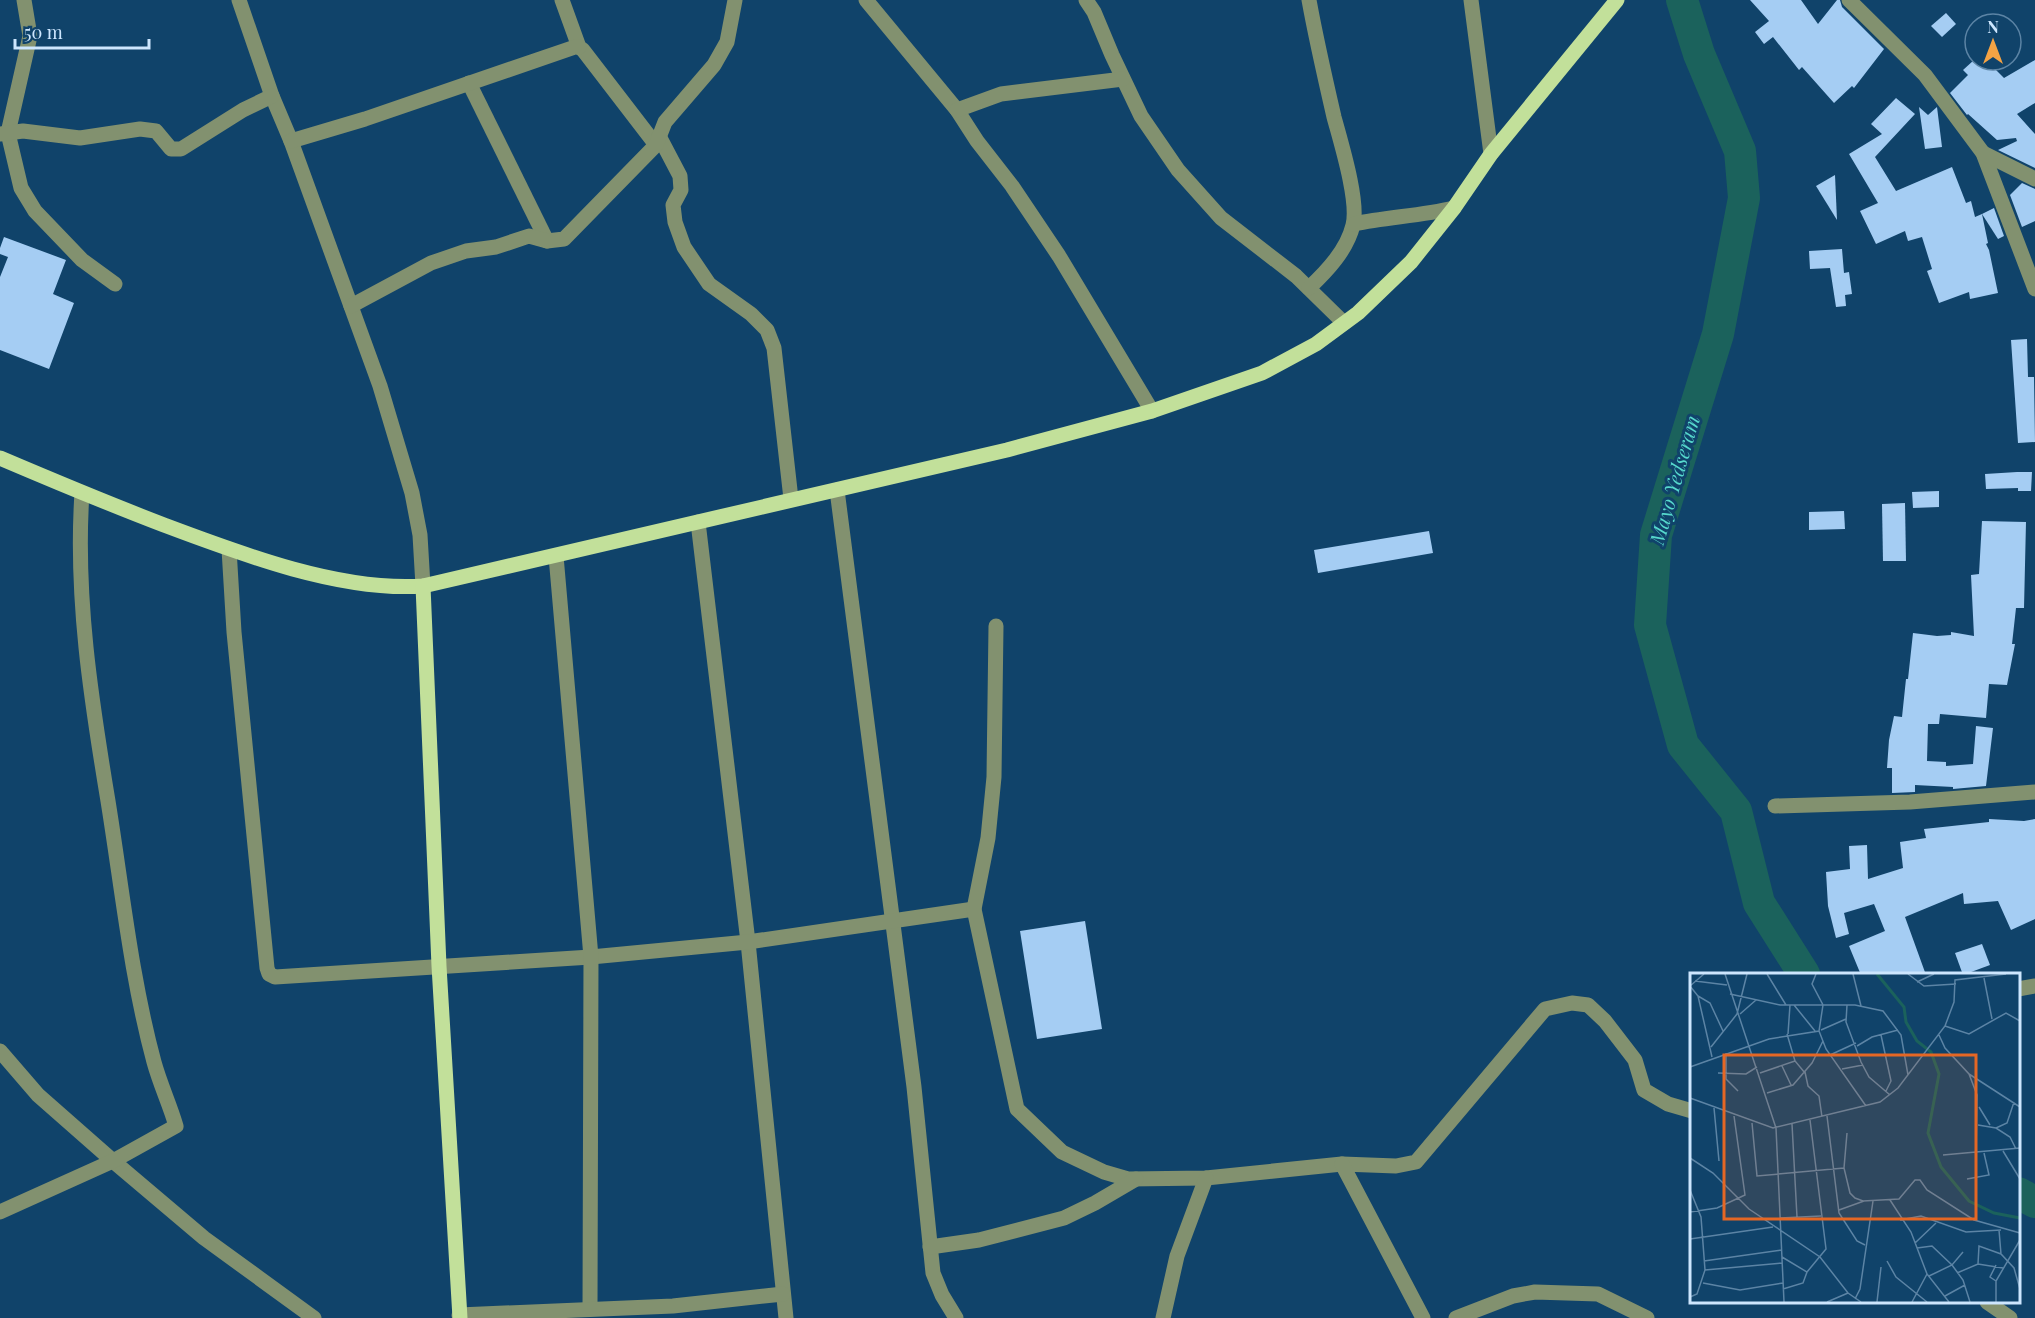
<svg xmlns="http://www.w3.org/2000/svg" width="2035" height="1318" font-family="'Playfair Display',serif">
  <rect width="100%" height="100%" fill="#10436a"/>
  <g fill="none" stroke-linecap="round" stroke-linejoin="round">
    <g stroke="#1b625c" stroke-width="32">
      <polyline points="1682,0 1699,54 1740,151 1744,198 1718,334 1656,535 1650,625 1683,745 1736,811 1759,903 1804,974"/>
      <polyline points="2018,1193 2035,1202"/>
    </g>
  </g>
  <g fill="#a5cdf3">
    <polygon points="1750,0 1801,0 1818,24 1837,0 1840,0 1842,7 1884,49 1854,88 1852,86 1834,103 1802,67 1799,70 1773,37 1764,44 1755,32 1769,21"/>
    <polygon points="1946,13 1956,24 1942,37 1931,26"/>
    <polygon points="1974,60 1986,60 2004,78 2035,60 2035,103 2017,114 2035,134 2035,168 1998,150 2017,141 2016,138 1997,140 1968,114 1967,115 1950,93 1968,75 1963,70"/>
    <polygon points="1896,98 1915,114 1875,157 1896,191 1952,167 1966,203 1971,201 1975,217 1982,214 1988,243 1986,244 1989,250 1998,293 1970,299 1969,292 1939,303 1927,271 1932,269 1922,237 1908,241 1905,231 1876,244 1860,211 1878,203 1849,154 1882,134 1871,124"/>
    <polygon points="1919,107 1928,115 1937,107 1942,147 1925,149"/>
    <polygon points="1835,175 1837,220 1816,186"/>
    <polygon points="2022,183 2035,189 2035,221 2022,227 2010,195"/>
    <polygon points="1994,208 2004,236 1998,239 1982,214"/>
    <polygon points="4,237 66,260 53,294 74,303 49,369 0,350 0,277 8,257 0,254 0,248"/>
    <polygon points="1842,249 1844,273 1849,272 1852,294 1845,295 1846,306 1836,307 1830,268 1810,269 1809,251"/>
    <polygon points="2027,339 2028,377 2034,377 2035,442 2018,443 2011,340"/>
    <polygon points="2017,472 2032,472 2031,491 2018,491 2018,488 1986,489 1985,474"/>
    <polygon points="1939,491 1939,507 1913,508 1912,492"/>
    <polygon points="1905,503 1906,561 1883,561 1882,504"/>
    <polygon points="1844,511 1845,529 1809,530 1809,512"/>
    <polygon points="1982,521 2026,522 2024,608 2016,608 2012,644 2015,644 2007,685 1989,684 1986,718 1940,714 1939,724 1928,724 1927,761 1946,762 1946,766 1973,764 1976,726 1993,728 1986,786 1953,789 1953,787 1915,785 1915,792 1892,793 1892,768 1887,768 1889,740 1894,716 1902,717 1906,679 1908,679 1913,633 1937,636 1951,635 1951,632 1974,636 1971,575 1979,574"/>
    <polygon points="1429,531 1433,553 1318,573 1314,550"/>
    <polygon points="1989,819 2024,821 2035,819 2035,919 2011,930 1998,901 1964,904 1963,893 1905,917 1926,975 1861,975 1849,946 1885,931 1874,904 1844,913 1849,934 1836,938 1828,906 1826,872 1850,869 1849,846 1867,845 1868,879 1903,868 1900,842 1926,838 1924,829 1989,822"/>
    <polygon points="1085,921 1102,1029 1037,1039 1020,931"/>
    <polygon points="1982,944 1990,965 1963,975 1955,953"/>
  </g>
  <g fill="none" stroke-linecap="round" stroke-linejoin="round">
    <g stroke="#82916f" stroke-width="15">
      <polyline points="24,0 30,36 8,133 21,188 35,211 82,260 115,284"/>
      <polyline points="239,0 272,96 291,141 380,386 412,493 420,535 423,586"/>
      <polyline points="562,0 579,47 583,50 656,145"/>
      <polyline points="866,0 957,110 977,141 1012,186 1059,256 1152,411"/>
      <polyline points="1086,0 1094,12 1112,55 1141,116 1178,170 1221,218 1296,276 1344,323"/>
      <path d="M 1309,0 C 1316,39 1325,78 1334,117 C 1341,143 1359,201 1353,225 C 1347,250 1327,271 1309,288"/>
      <polyline points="1471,0 1491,154"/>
      <polyline points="1849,0 1925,75 1983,153 2035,289"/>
      <polyline points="469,83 547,241"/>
      <polyline points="957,110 1001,94 1123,79"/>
      <polyline points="0,134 23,131 80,138 140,129 156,131 171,149 181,149 243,110 272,96"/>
      <polyline points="659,136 680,176 681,190 673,205 675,222 684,247 709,284 751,314 767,330 774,348 791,499"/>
      <polyline points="291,141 365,119 575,47 579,47"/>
      <polyline points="1983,153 2035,179"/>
      <path d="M 1354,224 C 1387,217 1420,216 1454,208"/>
      <polyline points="351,306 431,263 466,251 496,247 529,236 547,241 564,239 656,145 665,122 714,65 727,42 735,0"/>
      <polyline points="837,490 914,1087 933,1273 942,1295 956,1318"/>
      <polyline points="698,522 748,942 786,1318"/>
      <polyline points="229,549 234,632 267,968 269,974 275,977 591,957 748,942 974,909"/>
      <polyline points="556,556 591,957 590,1309"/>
      <polyline points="996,626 994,777 988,838 974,909 1017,1109 1062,1152 1104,1172 1128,1179 1206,1178 1342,1164 1396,1166 1416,1162 1545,1009 1572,1003 1588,1005 1605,1021 1635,1060 1644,1090 1668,1104 1692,1111"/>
      <polyline points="1775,806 1910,802 2035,792"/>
      <polyline points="2018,989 2035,986"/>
      <polyline points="0,1051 38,1095 113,1161 204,1238 314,1318"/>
      <polyline points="1342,1164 1423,1318"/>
      <path d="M 0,1212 L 113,1161 L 176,1126 C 170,1105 160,1084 154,1062 C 131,977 122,888 108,801 C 91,699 75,596 82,493"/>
      <polyline points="930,1247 979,1240 1064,1218 1095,1203 1136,1179"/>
      <polyline points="1987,1302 2010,1318"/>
      <polyline points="459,1315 673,1306 783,1294"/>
      <polyline points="1163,1318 1177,1256 1206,1178"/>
      <polyline points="1456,1318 1513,1296 1535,1292 1598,1294 1647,1318"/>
    </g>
    <g stroke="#c2e09a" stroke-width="15">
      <path d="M 0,458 C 54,481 109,504 164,525 C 241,554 341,592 423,586 L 1007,450 L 1152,411 L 1262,373 L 1316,344 L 1358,313 L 1411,262 L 1454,208 L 1491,154 L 1617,0"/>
      <polyline points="423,586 439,966 460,1318"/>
    </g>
  </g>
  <g text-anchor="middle" stroke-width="6" stroke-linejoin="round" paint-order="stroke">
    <g font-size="20" font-style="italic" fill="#56d8cd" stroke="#10436a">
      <text transform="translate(1675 480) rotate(-74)" y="7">Mayo Yedseram</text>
    </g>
  </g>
  <g transform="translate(1690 973)">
    <rect width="330" height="330" fill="#10436a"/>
    <path fill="none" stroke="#1b625c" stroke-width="3" d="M 187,1 L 214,34 L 216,49 L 227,68 L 241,79 L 249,101 L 238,160 L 251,194 L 279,228 L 304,240 L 330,245"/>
    <path fill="none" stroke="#5c84a5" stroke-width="1.5" d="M 14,1 L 0,13 L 8,23 L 22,84M 35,1 L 86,155M 77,1 L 96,32M 163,1 L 171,33M 218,1 L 234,13 L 266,11M 294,5 L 302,46M 5,8 L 37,12M 227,9 L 244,1M 40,21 L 90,32 L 165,32 L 193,38 L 211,62 L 218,102M 8,23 L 20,30 L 33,58M 104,32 L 125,58M 157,32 L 156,49 L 171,89 L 179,104 L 200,122M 47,41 L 57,1M 50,41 L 66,27M 255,53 L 279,61 L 316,40 L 330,48M 131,57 L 156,46M 129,58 L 136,76 L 176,133M 97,61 L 105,88 L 115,100M 98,61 L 100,32M 191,62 L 201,108 L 196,118M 249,62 L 255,75 L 279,101 L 287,122 L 286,180M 167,73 L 182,64 L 208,57M 21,74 L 47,41M 36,80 L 36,106 L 48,118M 140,82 L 166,70M 92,93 L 101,112M 0,94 L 79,66 L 129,58 L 133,32 L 122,11 L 126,1M 152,96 L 173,92M 115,99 L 118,113 L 129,123 L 132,144M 28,100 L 56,101 L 67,94M 70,100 L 105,88M 279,101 L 330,134M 77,120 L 103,112 L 122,90 L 133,68M 0,125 L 83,155 L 190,129 L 208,115 L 255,53 L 264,29 L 265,7 L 316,1M 289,134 L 300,152M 24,135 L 29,188M 137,143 L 149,240 L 167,268 L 175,272M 62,150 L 67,203 L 154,195M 102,151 L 107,244M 288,152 L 306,155 L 320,164 L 326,176M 86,155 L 94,329M 306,155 L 317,150 L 324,129M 157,160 L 154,195 L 160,220 L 165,225 L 173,228 L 209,226 L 225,207 L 230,207 L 237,217 L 284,247 L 330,260M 313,178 L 330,206M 253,182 L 330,175M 0,185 L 23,200 L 59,236 L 130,284 L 158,320 L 171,329M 277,206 L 299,202 L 294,180M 0,217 L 11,244 L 15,297 L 7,321 L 0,324M 200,227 L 221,259 L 237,301 L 259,329M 149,237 L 174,228M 0,239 L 27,235 L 55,222 L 44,143M 90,245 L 131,243M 210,247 L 231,243 L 276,259 L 311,257M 309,257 L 311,281M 0,266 L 83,254M 225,270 L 246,250M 227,275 L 242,273 L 262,292 L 273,307 L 280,329M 92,284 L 117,299 L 113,310 L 93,316M 14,288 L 92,277M 197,288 L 206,304 L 237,329M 288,291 L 289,273 L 311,281 L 324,295 L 330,316M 15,297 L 92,290M 117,299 L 136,276 L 120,147M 267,300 L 288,291 L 313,295M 239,303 L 262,292 L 273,279M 306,308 L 300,304 L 306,292M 13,310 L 50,317 L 93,310M 255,323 L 275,312M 165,326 L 170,316 L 183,228M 137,329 L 158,320M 187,329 L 191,294M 222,329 L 237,301M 306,329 L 306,308 L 330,267"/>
    <path fill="#e56724" fill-opacity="0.15" stroke="#e56724" stroke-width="3" d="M 34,82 L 286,82 L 286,246 L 34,246 Z"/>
    <rect width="330" height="330" fill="none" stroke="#cde6fe" stroke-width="3"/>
  </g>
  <g transform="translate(1993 42)"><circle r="28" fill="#10436a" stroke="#5c84a5" stroke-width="1.5"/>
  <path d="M0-4.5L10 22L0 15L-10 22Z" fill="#f4a344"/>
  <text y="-9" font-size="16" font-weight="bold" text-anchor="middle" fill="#cde6fe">N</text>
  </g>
  <path d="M15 39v9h134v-9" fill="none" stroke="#cde6fe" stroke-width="3"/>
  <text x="24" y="39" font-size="18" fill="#cde6fe" stroke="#10436a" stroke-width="4.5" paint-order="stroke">50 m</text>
</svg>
